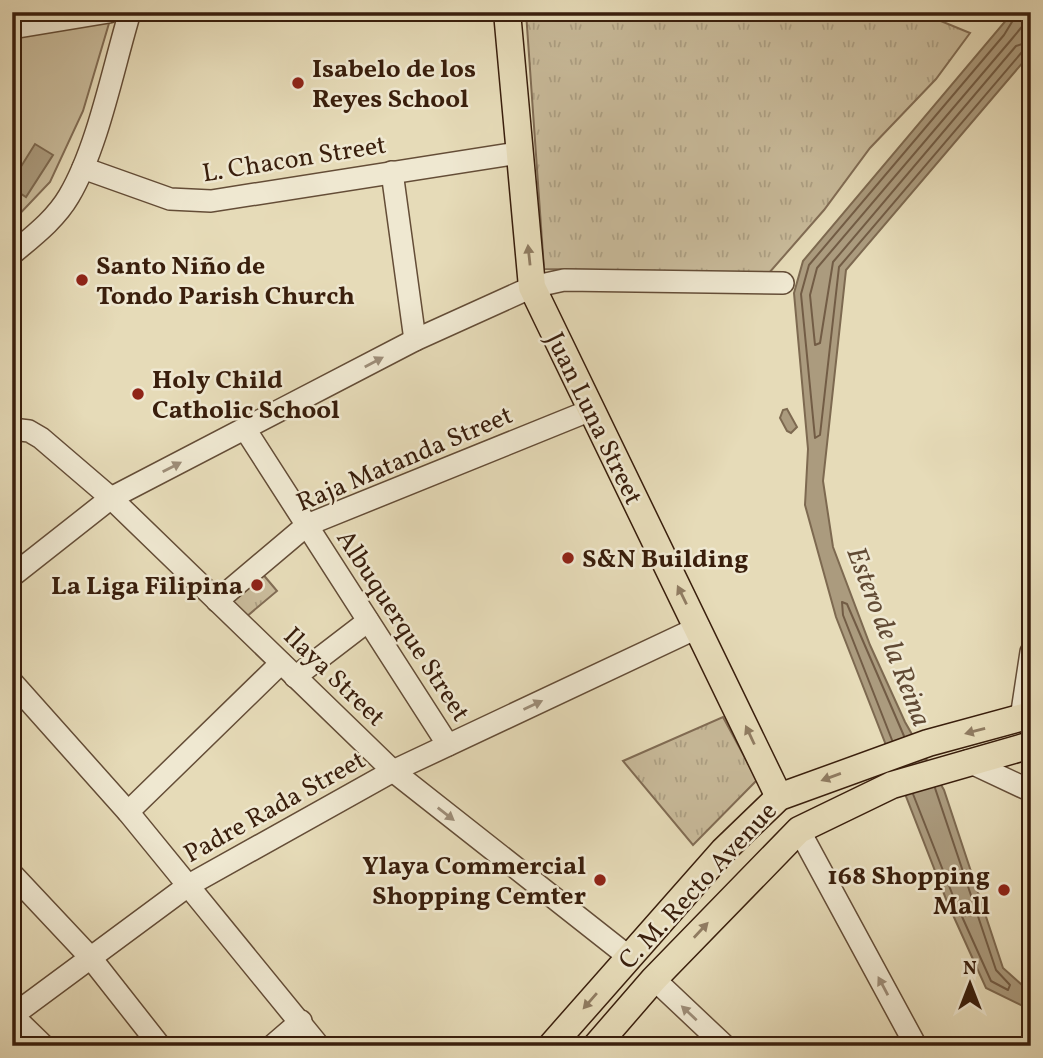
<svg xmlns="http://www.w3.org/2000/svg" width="1043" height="1058" font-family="Vollkorn,serif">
  <defs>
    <pattern id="grass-tufts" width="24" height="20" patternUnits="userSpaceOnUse" patternTransform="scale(1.75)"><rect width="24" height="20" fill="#c9bb9b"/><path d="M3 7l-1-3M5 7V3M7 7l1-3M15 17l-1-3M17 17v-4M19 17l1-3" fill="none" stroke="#ada084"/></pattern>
  </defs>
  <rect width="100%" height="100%" fill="#e6dbb8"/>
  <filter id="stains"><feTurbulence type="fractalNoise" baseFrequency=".00286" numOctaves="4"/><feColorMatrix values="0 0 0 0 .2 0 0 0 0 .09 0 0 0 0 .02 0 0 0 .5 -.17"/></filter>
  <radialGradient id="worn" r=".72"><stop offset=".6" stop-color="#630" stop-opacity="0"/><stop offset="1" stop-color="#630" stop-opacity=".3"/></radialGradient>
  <g fill="url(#grass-tufts)" stroke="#816c54" stroke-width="2">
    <polygon points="526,12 919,12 970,33 936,79 870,148 824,210 769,273 544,269"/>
    <polygon points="261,572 277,591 246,617 230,598"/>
    <polygon points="723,717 757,780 693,845 623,761"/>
  </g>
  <polygon fill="#c9bb9b" stroke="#816c54" stroke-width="2" points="110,20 83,111 50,182 12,222 12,38"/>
  <g fill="#ab9b7e" stroke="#7d6950" stroke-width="2">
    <polygon points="1013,12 1031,12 1030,54 846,270 823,481 833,547 870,645 905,722 944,790 1003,968 1031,993 1031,1010 986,988 948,904 836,617 805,505 808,449 794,293 803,261"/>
    <polygon points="35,144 53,155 26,197 12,188 12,181"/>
    <polygon points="787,409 797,427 791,433 787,431 780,418 783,410"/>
  </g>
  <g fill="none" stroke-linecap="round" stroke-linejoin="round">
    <g stroke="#725c45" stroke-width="2">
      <polyline points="1018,12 1004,35 809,265 801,294 815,438 820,435 839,267 1022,52 1031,50"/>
      <polyline points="1027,12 1025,23 1011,40 817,268 810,295 815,345 820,343 833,262 1016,46 1031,41"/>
      <polyline points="892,740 843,615 842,602 847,604 904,736"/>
      <polyline points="913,794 955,901 991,981 1008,990 1010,985 996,970 935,788"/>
    </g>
    <g stroke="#644d37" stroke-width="24">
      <g id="minor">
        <polyline points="12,28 109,12"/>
        <polyline points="83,168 170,199 211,201 518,153"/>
        <polyline points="392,172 415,340"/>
        <path d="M 12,254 C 32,237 55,220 69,196 C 98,147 113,68 130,12"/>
        <polyline points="12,429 29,431 41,438 111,498 393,771 629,957"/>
        <polyline points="245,429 448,745"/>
        <polyline points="12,576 111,498 415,340 532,287 564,280 783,283"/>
        <polyline points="217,601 307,525 591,410"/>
        <polyline points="295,677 368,621"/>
        <polyline points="12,682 128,812 319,1046"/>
        <polyline points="1021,718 1031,652"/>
        <polyline points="967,761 1031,791"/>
        <polyline points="128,812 281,663"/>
        <polyline points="799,830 916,1046"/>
        <polyline points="12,874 90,957 160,1046"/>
        <polyline points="654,979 725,1046"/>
        <polyline points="12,1015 44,1046"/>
        <polyline points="12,1016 189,885 393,771 699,627"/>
        <polyline points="272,1046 301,1021"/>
      </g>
    </g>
    <g stroke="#391e0c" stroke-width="29">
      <g id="major">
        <polyline points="507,12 532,287 779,797"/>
        <polyline points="551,1046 723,851 779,797 928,743 1031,715"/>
        <polyline points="596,1046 654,979 799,830 892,785 1031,745"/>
      </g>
    </g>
    <use href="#minor" stroke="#efe8d1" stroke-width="21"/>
    <use href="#major" stroke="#e6dbb8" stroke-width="26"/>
  </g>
  <defs><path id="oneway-solid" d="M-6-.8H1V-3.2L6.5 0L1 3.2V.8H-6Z" transform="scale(1.75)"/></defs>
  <g fill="#907c62">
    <use href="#oneway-solid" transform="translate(529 255) rotate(-96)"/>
    <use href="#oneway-solid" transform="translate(682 595) rotate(-116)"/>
    <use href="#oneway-solid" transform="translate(975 731) rotate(165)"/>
    <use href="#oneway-solid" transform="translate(750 735) rotate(-115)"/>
    <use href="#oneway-solid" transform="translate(831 777) rotate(160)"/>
    <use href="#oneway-solid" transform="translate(701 930) rotate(-47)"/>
    <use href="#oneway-solid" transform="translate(590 1001) rotate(131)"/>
  </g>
  <g fill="#9d8d78">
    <use href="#oneway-solid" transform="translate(374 362) rotate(-28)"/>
    <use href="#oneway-solid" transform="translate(172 467) rotate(-27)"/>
    <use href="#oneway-solid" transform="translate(533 705) rotate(-25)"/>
    <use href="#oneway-solid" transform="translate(446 814) rotate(38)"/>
    <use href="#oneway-solid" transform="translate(883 986) rotate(-118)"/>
    <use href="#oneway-solid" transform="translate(689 1013) rotate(-137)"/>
  </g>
  <g fill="#8f2418" stroke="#efe8d1" stroke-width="2.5">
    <circle cx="298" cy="83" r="7"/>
    <circle cx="82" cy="280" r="7"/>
    <circle cx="138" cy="394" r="7"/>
    <circle cx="568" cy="558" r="7"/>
    <circle cx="257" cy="585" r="7"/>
    <circle cx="600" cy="880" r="7"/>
    <circle cx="1004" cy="890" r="7"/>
  </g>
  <g text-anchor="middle" stroke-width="5" stroke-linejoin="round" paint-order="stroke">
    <g font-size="26" font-weight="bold" fill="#391e0c" stroke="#efe8d1" text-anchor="start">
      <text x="312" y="77">Isabelo de los<tspan x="312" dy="30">Reyes School</tspan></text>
      <text x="96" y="274">Santo Niño de<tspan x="96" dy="30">Tondo Parish Church</tspan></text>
      <text x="152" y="388">Holy Child<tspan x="152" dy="30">Catholic School</tspan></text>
      <text x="582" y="567">S&amp;N Building</text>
      <text x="243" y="594" text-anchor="end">La Liga Filipina</text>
      <text x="586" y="874" text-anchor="end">Ylaya Commercial<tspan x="586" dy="30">Shopping Cemter</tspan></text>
      <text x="990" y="884" text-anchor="end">168 Shopping<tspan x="990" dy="30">Mall</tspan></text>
    </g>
    <g font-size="26" fill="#391e0c" stroke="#efe8d1">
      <text transform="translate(294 158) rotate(-9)" y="9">L. Chacon Street</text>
      <text transform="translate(595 418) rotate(64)" y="9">Juan Luna Street</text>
      <text transform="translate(404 458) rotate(-23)" y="9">Raja Matanda Street</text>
      <text transform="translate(404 625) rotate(57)" y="9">Albuquerque Street</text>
      <text transform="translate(335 676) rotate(44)" y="9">Ilaya Street</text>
      <text transform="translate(274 806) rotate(-29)" y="9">Padre Rada Street</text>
      <text transform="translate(697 885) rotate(-47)" y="9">C. M. Recto Avenue</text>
    </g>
    <g font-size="28" font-style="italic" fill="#614a34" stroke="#efe8d1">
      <text transform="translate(890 636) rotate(69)" y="10">Estero de la Reina</text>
    </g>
  </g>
  <rect width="1043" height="1058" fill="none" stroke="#e6dbb8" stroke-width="42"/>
  <rect x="14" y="14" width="1015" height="1030" fill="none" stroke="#391e0c" stroke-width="3.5"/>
  <rect x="21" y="21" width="1001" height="1016" fill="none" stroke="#391e0c" stroke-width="2"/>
  <g transform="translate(970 984)" stroke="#efe8d1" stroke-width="5" paint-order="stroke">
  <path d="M0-5L12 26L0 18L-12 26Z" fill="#391e0c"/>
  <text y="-10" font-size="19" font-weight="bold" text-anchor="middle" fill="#391e0c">N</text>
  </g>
  <rect width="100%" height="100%" filter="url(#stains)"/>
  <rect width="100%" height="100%" fill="url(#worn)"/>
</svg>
